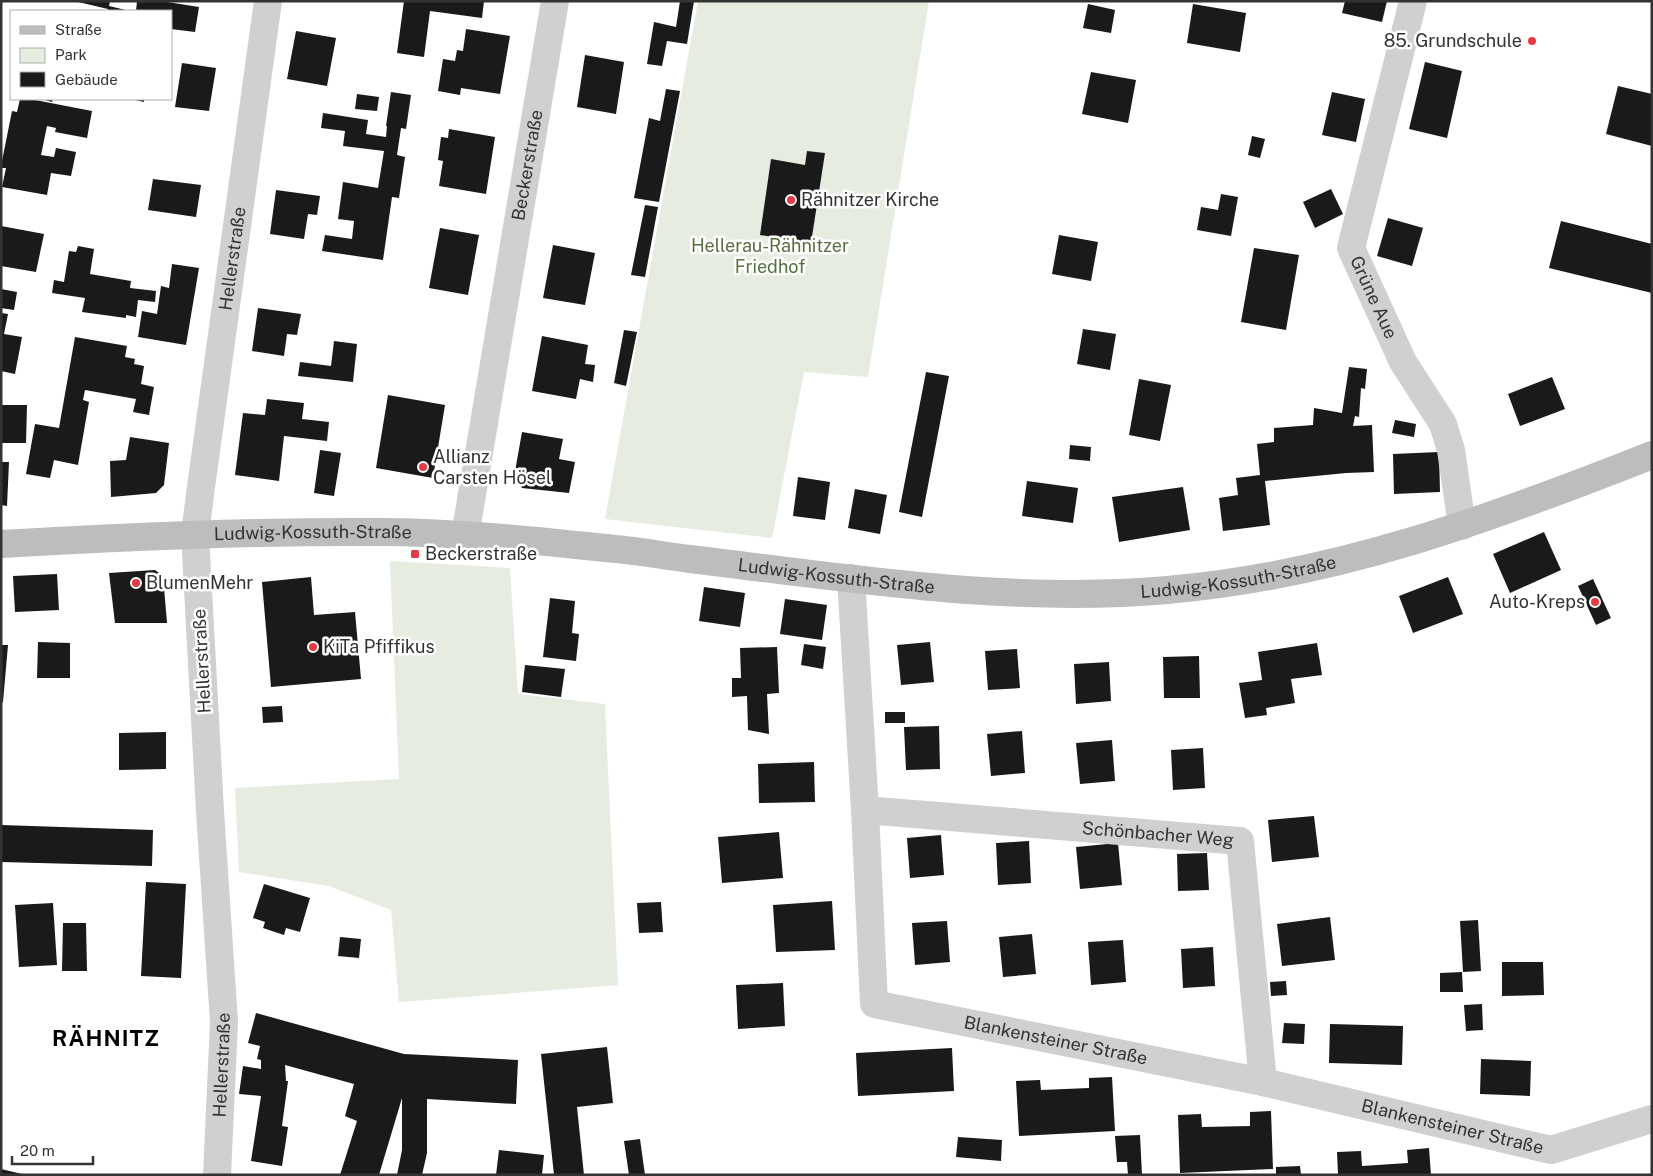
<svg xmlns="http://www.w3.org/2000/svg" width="1653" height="1176" font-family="'Public Sans',sans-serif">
  <rect width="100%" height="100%" fill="#fff"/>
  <g fill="#e6ecdf">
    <polygon points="698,1 929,1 868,377 804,372 772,538 605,519"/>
    <polygon points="390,561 510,568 518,694 605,704 618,985 399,1002 391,910 329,886 239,872 235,788 399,779"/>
  </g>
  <g fill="#1a1a1a">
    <polygon points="74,1 110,1 109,6 130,11 108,11 108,9"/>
    <polygon points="137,1 161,1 199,7 195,32 171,29 171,11 136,11"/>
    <polygon points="404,1 484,1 482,18 430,11 424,57 397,53"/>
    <polygon points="680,1 694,1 687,44 667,41 662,66 647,64 654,22 676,27"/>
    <polygon points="1345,1 1387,1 1382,22 1342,13"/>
    <polygon points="1088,4 1115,10 1111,33 1083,28"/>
    <polygon points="1193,4 1246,13 1240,52 1187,43"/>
    <polygon points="466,29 510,36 500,94 461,88 460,95 438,91 443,59 455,61 457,50 463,51"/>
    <polygon points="296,31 336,38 327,86 287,79"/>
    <polygon points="585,55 624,62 616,114 577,107"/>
    <polygon points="1425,62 1462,71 1447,138 1409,129"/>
    <polygon points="182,63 216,68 209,111 175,107"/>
    <polygon points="1091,72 1136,80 1128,123 1082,114"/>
    <polygon points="1618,86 1652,94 1652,146 1606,134"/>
    <polygon points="666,89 680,91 659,202 634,198 649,118 660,121"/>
    <polygon points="391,92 411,95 406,129 401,128 397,155 405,157 399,198 392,197 383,260 322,251 325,235 352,239 354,221 338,219 343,182 378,188 384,151 343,146 345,131 321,128 323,113 368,120 366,134 386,137 387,126 386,126"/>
    <polygon points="1332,92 1365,99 1356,142 1322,135"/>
    <polygon points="357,94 379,97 377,111 355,109"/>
    <polygon points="20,99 30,99 92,111 87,138 55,132 56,128 47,126 41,155 54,157 56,148 76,152 71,176 51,173 47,195 2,187 6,168 1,168 1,166 12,111 17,112"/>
    <polygon points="41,99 53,99 52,102"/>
    <polygon points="131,99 144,99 144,102"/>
    <polygon points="449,129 495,137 486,194 439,186 443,161 438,160 441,137 448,138"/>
    <polygon points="1252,136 1265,139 1260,158 1248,155"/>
    <polygon points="807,151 825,153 811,243 760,235 771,159 805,165"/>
    <polygon points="153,179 201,185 196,217 148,210"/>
    <polygon points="1331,189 1343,214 1315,228 1303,202"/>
    <polygon points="276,190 320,196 317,215 308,214 304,239 270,234"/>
    <polygon points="1221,194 1238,197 1231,236 1197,230 1201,207 1218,210"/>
    <polygon points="645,205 658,207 645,277 631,275"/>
    <polygon points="1388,218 1423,228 1412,266 1377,256"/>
    <polygon points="1561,221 1652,244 1652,293 1549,268"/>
    <polygon points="1,226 44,234 36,272 1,266"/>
    <polygon points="440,228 479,235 468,295 429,288"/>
    <polygon points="1059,235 1098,242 1091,281 1052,274"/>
    <polygon points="553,245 595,253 585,305 543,298"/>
    <polygon points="78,246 94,249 90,274 131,281 130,288 156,291 155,302 138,300 136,317 126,315 126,318 82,312 85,298 52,293 54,280 64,282 69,251 76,252"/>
    <polygon points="1254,248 1299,255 1286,330 1241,322"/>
    <polygon points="172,264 199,268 186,345 138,337 142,311 157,314 161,286 169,288"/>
    <polygon points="1,289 17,292 14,310 1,308"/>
    <polygon points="258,308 301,314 297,335 287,334 284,356 252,351"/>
    <polygon points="1,313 8,314 4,334 22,337 15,374 1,371"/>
    <polygon points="1083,329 1116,334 1110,370 1077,364"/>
    <polygon points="624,330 637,332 626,386 614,383"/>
    <polygon points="542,336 588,345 585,364 595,365 593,382 580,379 576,399 532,391"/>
    <polygon points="75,337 127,346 125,357 135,359 134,364 144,366 141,384 154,387 149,415 133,412 136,399 85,390 83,400 89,402 78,465 54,460 50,478 26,474 35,424 59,428"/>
    <polygon points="334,341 357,344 353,382 298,376 300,362 331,366"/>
    <polygon points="1349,367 1367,369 1365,389 1361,388 1359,417 1355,416 1353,426 1372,425 1374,472 1346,473 1265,481 1270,525 1223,531 1219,498 1238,495 1236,478 1260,475 1257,444 1274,442 1274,428 1313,425 1314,408 1342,413"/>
    <polygon points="926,372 949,376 922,517 899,512"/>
    <polygon points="1552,377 1565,409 1520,426 1508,394"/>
    <polygon points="1139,379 1171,385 1160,441 1129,435"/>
    <polygon points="388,395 445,405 433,478 376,468"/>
    <polygon points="267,399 304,403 302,419 329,422 327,441 284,436 279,481 235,475 243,413 265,415"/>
    <polygon points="1,405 27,405 26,443 1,443"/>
    <polygon points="1395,420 1416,424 1414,437 1392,433"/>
    <polygon points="522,432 563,439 559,459 575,462 569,493 522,488 514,477"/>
    <polygon points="130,437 169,443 164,485 156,493 111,497 110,461 126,460"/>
    <polygon points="1070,445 1091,447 1090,461 1069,459"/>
    <polygon points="320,450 341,453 334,496 314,493"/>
    <polygon points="1439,452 1440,492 1394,494 1393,454"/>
    <polygon points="1,462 9,462 7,506 1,505"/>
    <polygon points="798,477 830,482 825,520 793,516"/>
    <polygon points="1027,481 1078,488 1073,523 1022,516"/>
    <polygon points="1183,487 1190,530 1119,542 1112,497"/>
    <polygon points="855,489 887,495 880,534 848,528"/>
    <polygon points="1544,532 1561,570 1510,593 1493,554"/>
    <polygon points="155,570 163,576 167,623 115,623 109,573"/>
    <polygon points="57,574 59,610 15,612 13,576"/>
    <polygon points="311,577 314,615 355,612 361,679 271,687 262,582"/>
    <polygon points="1448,577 1463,614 1413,633 1399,596"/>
    <polygon points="1593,579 1611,618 1596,625 1578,586"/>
    <polygon points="704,587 745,593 740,627 699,621"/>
    <polygon points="550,598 575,601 572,633 579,634 576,661 543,657"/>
    <polygon points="785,599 827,605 822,640 780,634"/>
    <polygon points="38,642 70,643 70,678 37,678"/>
    <polygon points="930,642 934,682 901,685 897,645"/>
    <polygon points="1317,643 1322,675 1291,679 1295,703 1266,708 1267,715 1245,718 1239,683 1262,680 1258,652"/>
    <polygon points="804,644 826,647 823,669 801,665"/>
    <polygon points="1,645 8,645 3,702 1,702"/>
    <polygon points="777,647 779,693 767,694 769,734 748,730 747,696 732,697 732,678 741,678 740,648"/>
    <polygon points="1017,649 1020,688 988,690 985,651"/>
    <polygon points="1199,656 1200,698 1164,698 1163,657"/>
    <polygon points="1109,662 1111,701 1076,704 1074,664"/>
    <polygon points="525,665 565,669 561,697 522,692"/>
    <polygon points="282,706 283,722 263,723 262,707"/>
    <rect x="885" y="712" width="20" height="11"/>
    <polygon points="939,726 940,769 906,770 904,727"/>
    <polygon points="1022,731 1025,773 991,776 987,734"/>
    <polygon points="166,732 166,769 119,770 119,733"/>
    <polygon points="1112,740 1115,781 1080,784 1076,743"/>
    <polygon points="1203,748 1205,788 1173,790 1171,750"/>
    <polygon points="814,762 815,802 759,803 758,764"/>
    <polygon points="1314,816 1319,857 1272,862 1268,820"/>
    <polygon points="1,825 153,830 152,866 1,862"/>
    <polygon points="779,832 783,878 722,883 718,837"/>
    <polygon points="941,835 944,875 910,878 907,838"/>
    <polygon points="1029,841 1031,883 998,885 996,843"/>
    <polygon points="1118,843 1122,885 1080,889 1076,847"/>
    <polygon points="1207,853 1209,890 1178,891 1177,854"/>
    <polygon points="146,882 186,884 181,978 141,976"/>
    <polygon points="264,884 310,898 300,932 286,928 284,935 263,928 265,922 253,918"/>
    <polygon points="832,901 835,950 776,952 773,905"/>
    <polygon points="661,902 663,932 639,933 637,903"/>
    <polygon points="53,903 57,965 19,967 15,905"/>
    <polygon points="1330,917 1335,960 1282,966 1277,924"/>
    <polygon points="1478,920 1481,971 1463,972 1460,921"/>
    <polygon points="947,921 950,962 915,965 912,923"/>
    <polygon points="63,923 86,923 87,971 62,971"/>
    <polygon points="1032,934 1036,974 1003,977 999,937"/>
    <polygon points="340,937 361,939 359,958 338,956"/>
    <polygon points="1123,940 1126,982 1091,985 1088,942"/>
    <polygon points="1213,947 1215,986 1183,988 1181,949"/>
    <polygon points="1502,962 1543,962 1544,995 1502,996"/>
    <polygon points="1462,972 1463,992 1440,992 1440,973"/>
    <polygon points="1286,981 1287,995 1271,996 1270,982"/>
    <polygon points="783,983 785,1026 738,1029 736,985"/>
    <polygon points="1482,1004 1483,1030 1466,1031 1464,1005"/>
    <polygon points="256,1013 404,1054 518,1060 516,1104 427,1099 427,1153 422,1175 397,1175 402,1150 402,1098 379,1175 340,1175 357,1121 345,1116 354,1084 285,1065 286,1081 288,1081 282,1126 288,1127 282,1166 251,1161 261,1096 239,1094 243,1066 261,1069 261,1060 257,1059 260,1046 248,1043"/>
    <polygon points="1284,1023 1305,1024 1304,1044 1282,1043"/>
    <polygon points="1330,1024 1403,1026 1402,1065 1329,1063"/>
    <polygon points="607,1047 613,1103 577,1107 584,1175 554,1175 541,1054"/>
    <polygon points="952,1048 954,1091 858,1096 856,1053"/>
    <polygon points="1481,1059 1531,1061 1530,1096 1480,1094"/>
    <polygon points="1112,1077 1115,1131 1019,1136 1016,1081 1040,1080 1041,1090 1089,1088 1089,1078"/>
    <polygon points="1271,1111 1273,1169 1180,1173 1178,1115 1201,1114 1202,1127 1250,1126 1250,1112"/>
    <polygon points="1140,1135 1142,1175 1128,1175 1127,1162 1117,1162 1115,1136"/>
    <polygon points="958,1137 1002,1140 1001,1161 956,1157"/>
    <polygon points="640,1139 645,1175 629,1175 624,1141"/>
    <polygon points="1429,1148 1431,1175 1338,1175 1337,1152 1361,1151 1362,1166 1408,1163 1407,1150"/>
    <polygon points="499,1150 544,1155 542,1175 496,1175"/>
    <polygon points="1300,1166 1301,1175 1276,1175 1276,1167"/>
    <polygon points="1,1169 22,1174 22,1175 1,1175"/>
  </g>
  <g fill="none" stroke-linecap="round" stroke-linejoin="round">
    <g stroke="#d0d0d0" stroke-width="28">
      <path id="s1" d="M 1413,1 L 1351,248 L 1403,362 L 1443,424 L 1451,450 L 1462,526"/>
      <path id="s2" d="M 465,536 L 555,1"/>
      <path id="s3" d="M 851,578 L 865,810 L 874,1004 L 1263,1082 L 1551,1150 L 1652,1119"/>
      <path id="s4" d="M 865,810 L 1240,841 L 1263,1082"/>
      <path id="s5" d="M 217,1175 L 224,1022 L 210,811 L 195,534 L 201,487 L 268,1"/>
    </g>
    <path stroke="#bdbdbd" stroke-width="28" id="s6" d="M 1,544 C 127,537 253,531 380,532 C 458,532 537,541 615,549 C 640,551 665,556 690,559 C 848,578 1008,604 1167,590 C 1336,576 1495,517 1652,455"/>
  </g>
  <g fill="#e63946" stroke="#fff" stroke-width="2">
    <circle cx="1532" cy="41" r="5"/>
    <circle cx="791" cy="200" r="5"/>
    <circle cx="423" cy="467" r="5"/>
    <rect x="410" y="549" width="10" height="10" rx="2.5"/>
    <circle cx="136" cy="583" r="5"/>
    <circle cx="1595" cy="602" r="5"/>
    <circle cx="313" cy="647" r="5"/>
  </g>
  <g text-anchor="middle" stroke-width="5" stroke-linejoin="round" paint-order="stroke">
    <g font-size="18" fill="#333" stroke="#fff" text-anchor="start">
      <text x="1522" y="47" text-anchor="end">85. Grundschule</text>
      <text x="801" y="206">Rähnitzer Kirche</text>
      <text x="433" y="463">Allianz<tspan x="433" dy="21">Carsten Hösel</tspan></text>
      <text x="425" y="560">Beckerstraße</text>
      <text x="146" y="589">BlumenMehr</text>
      <text x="1585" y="608" text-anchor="end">Auto-Kreps</text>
      <text x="323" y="653">KiTa Pfiffikus</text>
    </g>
    <g font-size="18" fill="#333" stroke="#fff">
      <text dy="6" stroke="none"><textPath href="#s2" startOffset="376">Beckerstraße</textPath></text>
      <text dy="6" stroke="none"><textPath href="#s5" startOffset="920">Hellerstraße</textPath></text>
      <text dy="6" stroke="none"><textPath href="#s1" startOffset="309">Grüne Aue</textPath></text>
      <text dy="6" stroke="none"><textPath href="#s6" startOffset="312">Ludwig-Kossuth-Straße</textPath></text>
      <text dy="6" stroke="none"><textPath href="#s6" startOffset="838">Ludwig-Kossuth-Straße</textPath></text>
      <text dy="6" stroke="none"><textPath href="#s6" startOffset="1242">Ludwig-Kossuth-Straße</textPath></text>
      <text transform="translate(202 661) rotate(-93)" y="6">Hellerstraße</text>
      <text dy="6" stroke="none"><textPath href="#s4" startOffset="294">Schönbacher Weg</textPath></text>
      <text dy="6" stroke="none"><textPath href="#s3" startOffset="612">Blankensteiner Straße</textPath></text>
      <text dy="6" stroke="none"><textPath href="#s5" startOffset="110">Hellerstraße</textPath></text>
      <text dy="6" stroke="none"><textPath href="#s3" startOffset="1018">Blankensteiner Straße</textPath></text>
    </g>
    <g font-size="18" fill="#56703f" stroke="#fff">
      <text x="770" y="252">Hellerau-Rähnitzer<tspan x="770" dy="21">Friedhof</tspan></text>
    </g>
    <g font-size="22" font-weight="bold" letter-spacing="1" fill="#000" stroke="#fff">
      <text x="106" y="1046">RÄHNITZ</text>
    </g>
  </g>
  <rect width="1653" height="1176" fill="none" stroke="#333333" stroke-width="5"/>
  <rect x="10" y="10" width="162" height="90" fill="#ffffff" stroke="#adadad"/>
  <rect x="20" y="26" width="25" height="8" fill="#bdbdbd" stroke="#adadad"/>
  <text x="55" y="35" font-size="15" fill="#333333">Straße</text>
  <rect x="20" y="48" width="25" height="15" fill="#e6ecdf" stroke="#adadad"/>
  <text x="55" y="60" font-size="15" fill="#333333">Park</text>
  <rect x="20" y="72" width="25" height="15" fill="#1a1a1a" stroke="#adadad"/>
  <text x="55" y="85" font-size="15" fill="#333333">Gebäude</text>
  <path d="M12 1156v8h81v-8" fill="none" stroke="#333333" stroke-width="2.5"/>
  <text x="20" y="1156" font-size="15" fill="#333333" stroke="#ffffff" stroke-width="4" paint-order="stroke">20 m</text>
</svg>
